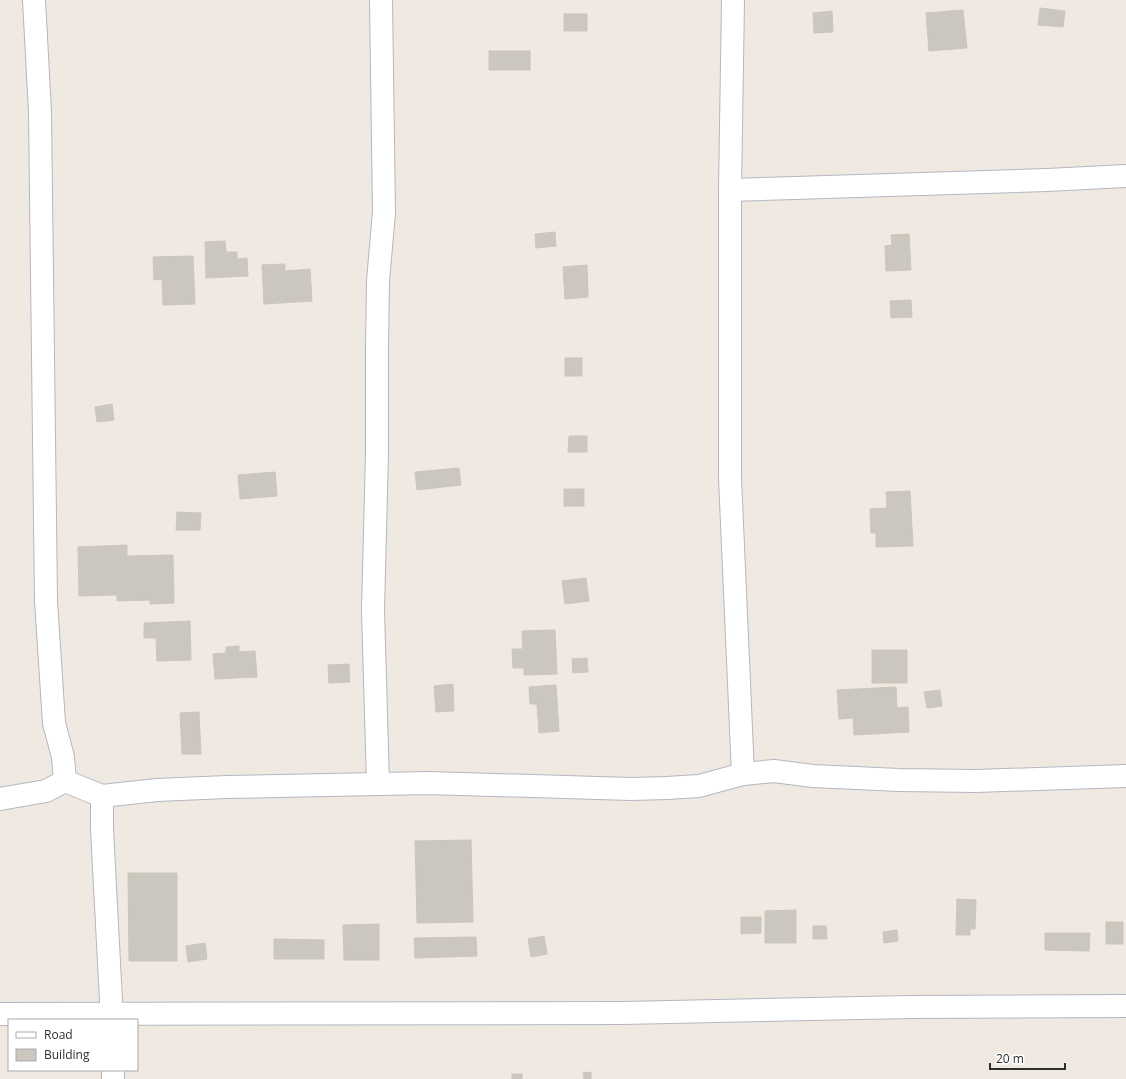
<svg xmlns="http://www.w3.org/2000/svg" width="1126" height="1079" font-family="'Open Sans',sans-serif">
  <rect width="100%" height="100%" fill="#efe9e1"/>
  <g fill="#cbc7bf" stroke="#cbc5ba">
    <polygon points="1040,8 1065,11 1063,27 1038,25"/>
    <polygon points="963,10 967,48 929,51 926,13"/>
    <polygon points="832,11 833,32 814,33 813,13"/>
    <rect x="564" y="14" width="23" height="17"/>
    <rect x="489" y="51" width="41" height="19"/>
    <polygon points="555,232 556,246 536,248 535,234"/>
    <polygon points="909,234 911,270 886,271 885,246 892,245 891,235"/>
    <polygon points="225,241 226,252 237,252 237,259 247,258 248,276 206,278 205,242"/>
    <polygon points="193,256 195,304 163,305 162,279 154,280 153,257"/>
    <polygon points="285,264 285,271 310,269 312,301 264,304 262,265"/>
    <polygon points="587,265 588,297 565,299 563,267"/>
    <polygon points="911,300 912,317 891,318 890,301"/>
    <rect x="565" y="358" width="17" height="18"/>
    <polygon points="112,404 114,420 97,422 95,407"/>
    <polygon points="569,436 587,436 587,452 568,452"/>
    <polygon points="459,468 461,485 417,490 415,472"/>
    <polygon points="275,472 277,496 240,499 238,475"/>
    <rect x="564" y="489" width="20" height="17"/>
    <polygon points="910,491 913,546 876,547 876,533 871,533 870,509 887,508 886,492"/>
    <polygon points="177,512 201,513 200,530 176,530"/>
    <polygon points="127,545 127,556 173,555 174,603 150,604 150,600 117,601 117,595 79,596 78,547"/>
    <polygon points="586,578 589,601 565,604 562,581"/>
    <polygon points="190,621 191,660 157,661 156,638 144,638 144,623"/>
    <polygon points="555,630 557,674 524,675 524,668 513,668 512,649 523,649 522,631"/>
    <polygon points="239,646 239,652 255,651 257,677 215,679 213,654 226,653 226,647"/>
    <rect x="872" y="650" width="35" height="33"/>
    <polygon points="587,658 588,672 573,673 572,659"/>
    <polygon points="349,664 350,682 329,683 328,665"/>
    <polygon points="453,684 454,711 436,712 434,686"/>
    <polygon points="556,685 559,731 539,733 537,704 530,704 529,687"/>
    <polygon points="896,687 897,708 908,707 909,732 854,735 853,718 839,719 837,690"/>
    <polygon points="940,690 942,706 927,708 924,692"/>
    <polygon points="199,712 201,754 182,754 180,713"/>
    <polygon points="471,840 473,922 417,923 415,841"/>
    <polygon points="128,873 177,873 177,961 129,961"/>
    <polygon points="957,899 976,900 975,929 970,929 970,935 956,935"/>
    <polygon points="796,910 796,943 765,943 765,911"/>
    <polygon points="741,917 761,917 761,933 741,934"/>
    <rect x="1106" y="922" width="17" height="22"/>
    <polygon points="379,924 379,960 344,960 343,925"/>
    <polygon points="813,926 826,926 827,939 813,939"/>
    <polygon points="897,930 898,941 884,943 883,932"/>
    <polygon points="1045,933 1090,933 1089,951 1045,950"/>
    <polygon points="544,936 547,954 531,957 528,939"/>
    <polygon points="476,937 477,956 415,958 414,938"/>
    <polygon points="274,939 324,940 324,959 274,959"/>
    <polygon points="205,943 207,959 188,962 186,946"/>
    <polygon points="591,1072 591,1079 584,1079 583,1073"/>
    <rect x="512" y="1074" width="10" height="5"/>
  </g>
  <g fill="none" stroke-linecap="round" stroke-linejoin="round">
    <g stroke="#b4b7c1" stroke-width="24">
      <g id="minor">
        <polyline points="34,0 40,112 46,601 54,723 63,757 65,781 102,796"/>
        <polyline points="733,0 730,190 730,478 743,774"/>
        <polyline points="730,190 1047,180 1126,176"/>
        <polyline points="378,784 373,610 377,453 377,348 378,281 384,212 381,0"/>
        <polyline points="0,799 46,791 65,781"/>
        <polyline points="0,1014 623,1013 911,1007 1126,1006"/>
        <polyline points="112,1020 102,829 102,796 157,790 227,787 428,783 631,789 667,788 699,786 743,774 774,771 813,776 899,780 976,781 1126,776"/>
        <polyline points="113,1070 113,1079"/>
      </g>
    </g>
    <use href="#minor" stroke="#fff" stroke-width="22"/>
  </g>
  <rect x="8" y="1019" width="130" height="52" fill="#ffffff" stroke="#ababab"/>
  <rect x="16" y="1032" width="20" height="6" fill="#ffffff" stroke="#ababab"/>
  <text x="44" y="1039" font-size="12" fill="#2e2e2e">Road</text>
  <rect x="16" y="1049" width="20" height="12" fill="#cbc7bf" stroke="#ababab"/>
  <text x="44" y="1059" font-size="12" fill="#2e2e2e">Building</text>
  <path d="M990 1063v6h75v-6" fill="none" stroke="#2e2e2e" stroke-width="2"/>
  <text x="996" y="1063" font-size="12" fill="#2e2e2e" stroke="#ffffff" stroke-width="3" paint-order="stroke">20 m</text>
</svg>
